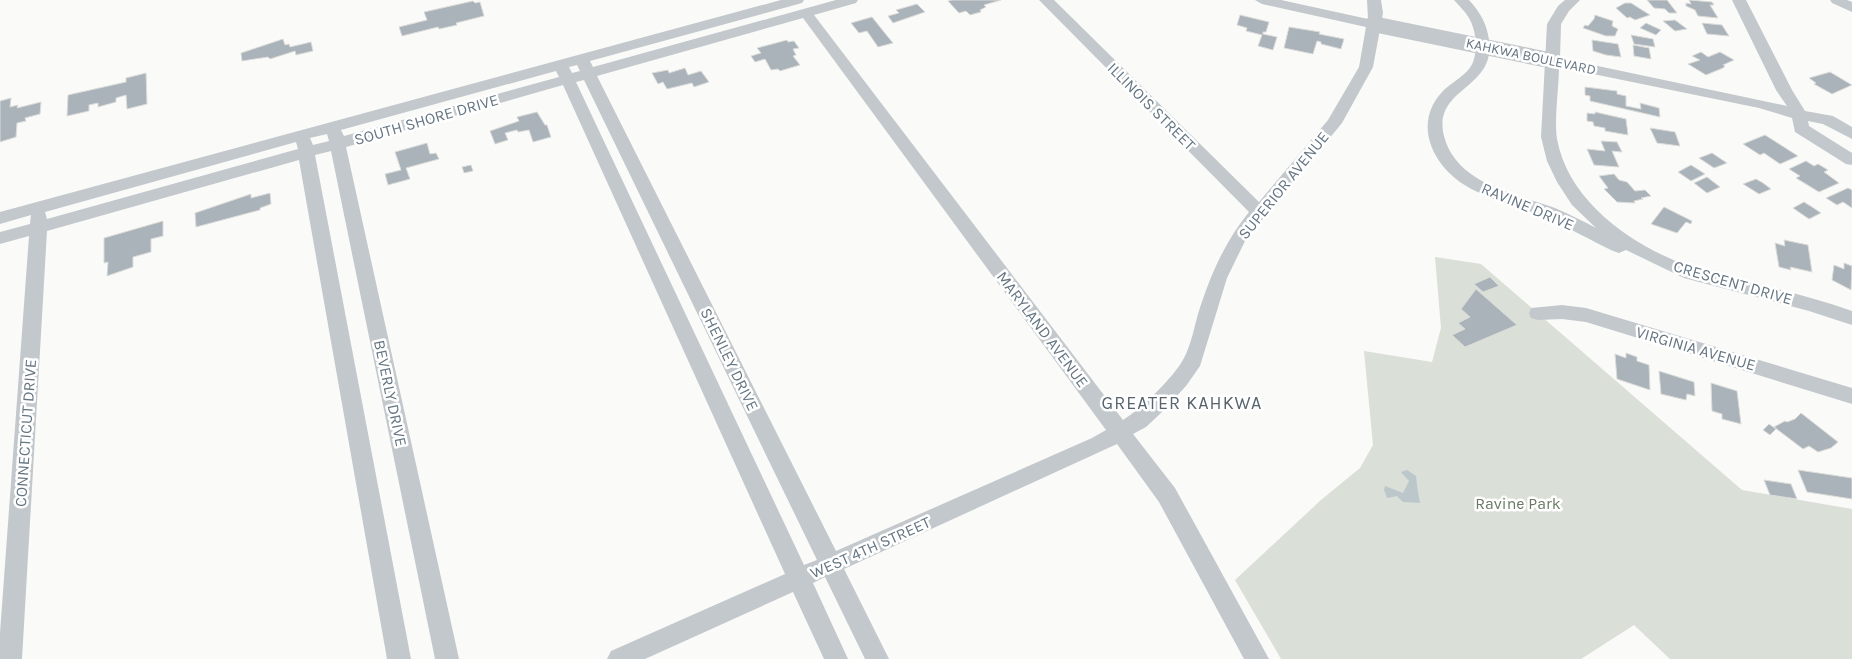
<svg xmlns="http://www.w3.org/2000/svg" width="1852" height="659" font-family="Karla,sans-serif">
  <rect width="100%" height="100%" fill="#fafaf8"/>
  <polygon fill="#dadfd7" points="1435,257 1481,264 1742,490 1852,509 1852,659 1670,659 1634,625 1581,659 1281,659 1235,580 1321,500 1360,468 1373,445 1364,351 1432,362 1441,328"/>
  <path fill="#bbc7cb" d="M 1407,470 L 1416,476 C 1417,485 1418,493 1420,503 L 1403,502 L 1397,496 L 1387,498 L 1384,490 L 1385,486 L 1403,493 L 1409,481 L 1401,472 Z"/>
  <g fill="#aab3b9" stroke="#dcdcda">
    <polygon points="952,0 1001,0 984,5 986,7 980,10 981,12 970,15 966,11 959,13 948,1"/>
    <polygon points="1647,0 1667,0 1677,13 1669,13 1665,9 1654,8"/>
    <polygon points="1689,0 1712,2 1714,5 1710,5 1718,18 1698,16 1695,10 1686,6 1686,3 1691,4"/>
    <polygon points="473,1 475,3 480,2 484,16 456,23 457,25 439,29 438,27 402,36 399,27 427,20 424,12"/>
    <polygon points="1625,3 1631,3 1650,15 1635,20 1630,17 1627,18 1616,8"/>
    <polygon points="917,4 925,12 893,23 888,16 899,13 896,10"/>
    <polygon points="1240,15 1269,22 1266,32 1263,32 1263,34 1277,37 1273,50 1258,46 1262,35 1246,31 1247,28 1237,25"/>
    <polygon points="1595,15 1613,21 1612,26 1618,29 1615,36 1606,36 1583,28 1585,25 1588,26 1594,19"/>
    <polygon points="872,17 888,37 893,43 878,47 867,31 859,33 851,23"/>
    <polygon points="1675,20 1687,29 1675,31 1663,21"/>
    <polygon points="1646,23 1661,30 1656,35 1640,28"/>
    <polygon points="1702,23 1722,25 1729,36 1707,34"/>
    <polygon points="1289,27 1320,32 1319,34 1344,39 1341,49 1321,44 1321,42 1317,41 1313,54 1284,48"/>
    <polygon points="1631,35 1653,39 1655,47 1634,44"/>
    <polygon points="283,39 285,45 289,44 290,47 311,42 313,51 296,55 295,51 270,59 268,57 242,61 241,53"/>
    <polygon points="787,40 788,42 794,41 799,48 793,49 796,55 793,56 800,65 780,71 778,69 771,70 765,59 755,62 751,56 761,53 757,48"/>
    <polygon points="1592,40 1618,44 1621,57 1606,55 1593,51"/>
    <polygon points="1633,45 1649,48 1651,59 1634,56"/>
    <polygon points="1701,52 1708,57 1720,52 1734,60 1723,65 1725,66 1723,68 1706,75 1688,64 1700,60 1692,56"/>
    <polygon points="685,68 688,75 701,71 709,82 694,87 692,83 667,89 663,82 658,84 652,73 668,70 669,73"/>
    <polygon points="1830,72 1852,85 1832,94 1814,84 1816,83 1809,78"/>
    <polygon points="146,73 147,104 127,109 126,95 116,98 116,102 98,107 98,103 89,105 89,111 67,116 68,95 126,82 126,78"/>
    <polygon points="1585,87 1617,91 1617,94 1626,96 1626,106 1641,109 1640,103 1659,108 1660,117 1590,101 1590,96 1585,95"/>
    <polygon points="11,98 10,107 18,105 17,108 41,102 40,114 25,118 26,121 17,123 16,137 0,142 0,101"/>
    <polygon points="537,112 545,125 547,125 551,137 533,142 529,130 518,132 517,130 505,133 508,140 495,144 490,131 519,121 517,117"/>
    <polygon points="1595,112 1626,119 1628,135 1605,131 1605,128 1594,126 1593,122 1587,121 1587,113 1595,114"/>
    <polygon points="1650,128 1675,132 1680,146 1657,143"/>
    <polygon points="1765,135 1798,156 1780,164 1764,153 1760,155 1743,144"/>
    <polygon points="1601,141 1617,142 1622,152 1612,151 1619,167 1594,165 1587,149 1605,151"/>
    <polygon points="427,143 430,154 436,153 439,159 406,168 410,179 388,185 385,174 401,170 395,152"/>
    <polygon points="1712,153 1727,163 1714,168 1699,158"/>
    <polygon points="1806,161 1814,166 1818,164 1828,170 1824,172 1839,183 1819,192 1796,178 1800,176 1789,169"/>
    <polygon points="471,165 473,171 464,173 462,167"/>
    <polygon points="1691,165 1705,174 1691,181 1678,172"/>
    <polygon points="1614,174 1619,180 1627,182 1635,191 1645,190 1651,196 1641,198 1643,199 1634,201 1635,203 1617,202 1604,189 1608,188 1599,176"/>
    <polygon points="1707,177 1720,187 1707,193 1694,183"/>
    <polygon points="1756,179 1763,183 1771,189 1759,194 1743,184"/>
    <polygon points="1848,188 1852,190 1852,208 1843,202 1837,205 1826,198"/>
    <polygon points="270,193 271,204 260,208 260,210 196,227 195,213 251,194 251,198"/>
    <polygon points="1804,202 1812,207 1821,213 1809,219 1793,208"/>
    <polygon points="1664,207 1692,221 1691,224 1686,222 1677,233 1651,224"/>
    <polygon points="163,221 163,236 151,239 151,252 133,257 133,267 107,276 108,262 104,263 104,238"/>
    <polygon points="1784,240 1808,245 1812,272 1790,267 1791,270 1779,267 1775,243 1785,246"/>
    <polygon points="1844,263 1852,266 1851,290 1832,280 1834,265 1844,269"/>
    <polygon points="1490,277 1499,286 1483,292 1474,284"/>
    <polygon points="1476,289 1517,325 1465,347 1452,335 1465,329 1458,323 1470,317 1461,309"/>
    <polygon points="1626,353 1637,357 1637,361 1649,365 1650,390 1617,379 1615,354 1626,358"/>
    <polygon points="1659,371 1694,382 1695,396 1687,394 1686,400 1661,394"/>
    <polygon points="1711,383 1737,391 1741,424 1722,419 1722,414 1712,411"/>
    <polygon points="1801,413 1838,442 1831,448 1818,452 1809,446 1803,449 1774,427 1785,421 1787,422 1795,419"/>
    <polygon points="1769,424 1776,429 1770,435 1763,430"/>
    <polygon points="1798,470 1852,478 1852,499 1807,492"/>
    <polygon points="1764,480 1791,484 1797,499 1770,495"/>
  </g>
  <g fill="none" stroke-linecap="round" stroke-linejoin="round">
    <g fill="#c3c8cc" fill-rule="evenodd">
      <path d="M 781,0 L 804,0 L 802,3 L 590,61 L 593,67 L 836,0 L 858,0 L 856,3 L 814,15 L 1123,420 C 1140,410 1175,376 1184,358 C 1191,345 1194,328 1198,314 C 1210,276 1224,243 1249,212 L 1039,0 L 1054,0 L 1259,202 L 1328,120 L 1359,67 L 1366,27 L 1262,4 L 1255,0 L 1281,0 L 1368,19 L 1367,0 L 1381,0 L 1383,13 L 1373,67 L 1342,123 L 1246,239 L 1227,278 L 1200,366 L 1186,386 L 1162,412 L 1146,427 L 1133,434 L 1175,488 L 1269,659 L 1244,659 L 1159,502 L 1117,444 L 844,569 L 889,659 L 865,659 L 825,577 L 813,583 L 848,659 L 824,659 L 793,592 L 645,659 L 607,659 L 611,651 L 785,574 L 563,85 L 346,147 L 459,659 L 435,659 L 331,151 L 315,155 L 411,659 L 387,659 L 299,160 L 47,231 L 22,659 L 0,659 L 0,633 L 29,236 L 0,244 L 0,232 L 30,224 L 31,215 L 0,224 L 0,212 ZM 803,18 L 1106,430 L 1092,438 L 836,551 L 597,76 ZM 577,65 L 580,71 L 572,73 L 569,67 ZM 556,71 L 559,77 L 344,136 L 341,130 ZM 584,80 L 817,560 L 804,565 L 576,82 ZM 327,134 L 329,141 L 313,145 L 310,138 ZM 296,142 L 298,149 L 47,219 L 45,212 Z"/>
      <path d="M 1454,0 L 1469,0 C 1480,12 1487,24 1489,40 C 1496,90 1432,87 1444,136 C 1456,184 1516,194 1555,208 C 1569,214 1583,221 1596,228 L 1572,205 L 1557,182 L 1547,161 L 1541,137 L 1547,24 L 1558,6 L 1565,0 L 1580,0 L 1569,11 L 1561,24 L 1560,58 L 1787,106 L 1776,90 L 1732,0 L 1746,0 L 1792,90 L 1805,111 L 1833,116 L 1852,127 L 1852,139 L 1823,124 L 1808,121 L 1809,126 L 1852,153 L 1852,165 L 1846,164 L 1795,132 L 1792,118 L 1759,108 L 1559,67 C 1559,86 1554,121 1557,139 C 1569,203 1633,246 1691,267 C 1708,273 1725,276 1742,280 C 1779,289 1816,298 1852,311 L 1852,325 L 1809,311 L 1684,278 L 1626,250 L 1619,253 L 1613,251 C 1590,240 1568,227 1544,217 C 1518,206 1488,200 1463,184 C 1431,163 1413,122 1443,91 C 1452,82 1469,74 1473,62 C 1478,49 1476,30 1469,18 C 1465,11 1459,6 1454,0 Z"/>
      <polygon points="1830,0 1847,0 1852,2 1852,12 1832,3"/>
      <polygon points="1562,305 1586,308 1852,388 1852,404 1586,322 1562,319 1538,320 1531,318 1529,313 1531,308"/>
    </g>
    <polyline stroke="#c3c8cc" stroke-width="16" points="1373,24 1553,61"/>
  </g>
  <g text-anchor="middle" stroke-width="5" stroke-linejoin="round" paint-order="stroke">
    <g font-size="14" fill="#657683" stroke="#fff">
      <text transform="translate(1531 56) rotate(12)" y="5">KAHKWA BOULEVARD</text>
    </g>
    <g font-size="16" fill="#657683" stroke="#fff">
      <text transform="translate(1152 106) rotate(45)" y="6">ILLINOIS STREET</text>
      <text transform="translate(426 119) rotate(-16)" y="6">SOUTH SHORE DRIVE</text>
      <text transform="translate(1283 185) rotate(-51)" y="6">SUPERIOR AVENUE</text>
      <text transform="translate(1528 206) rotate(23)" y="6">RAVINE DRIVE</text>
      <text transform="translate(1733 282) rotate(16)" y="6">CRESCENT DRIVE</text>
      <text transform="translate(1043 329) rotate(53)" y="6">MARYLAND AVENUE</text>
      <text transform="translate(1696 348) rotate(16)" y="6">VIRGINIA AVENUE</text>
      <text transform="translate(730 359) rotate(64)" y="6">SHENLEY DRIVE</text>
      <text transform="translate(391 393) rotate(78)" y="6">BEVERLY DRIVE</text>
      <text transform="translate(25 433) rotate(-86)" y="6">CONNECTICUT DRIVE</text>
      <text transform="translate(870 547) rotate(-24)" y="6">WEST 4TH STREET</text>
    </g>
    <g font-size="16" fill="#687a64" stroke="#fff">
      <text x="1518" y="509">Ravine Park</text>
    </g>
    <g font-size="18" letter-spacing="1" fill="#57646e" stroke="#fff">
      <text x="1182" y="409">GREATER KAHKWA</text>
    </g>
  </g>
</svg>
